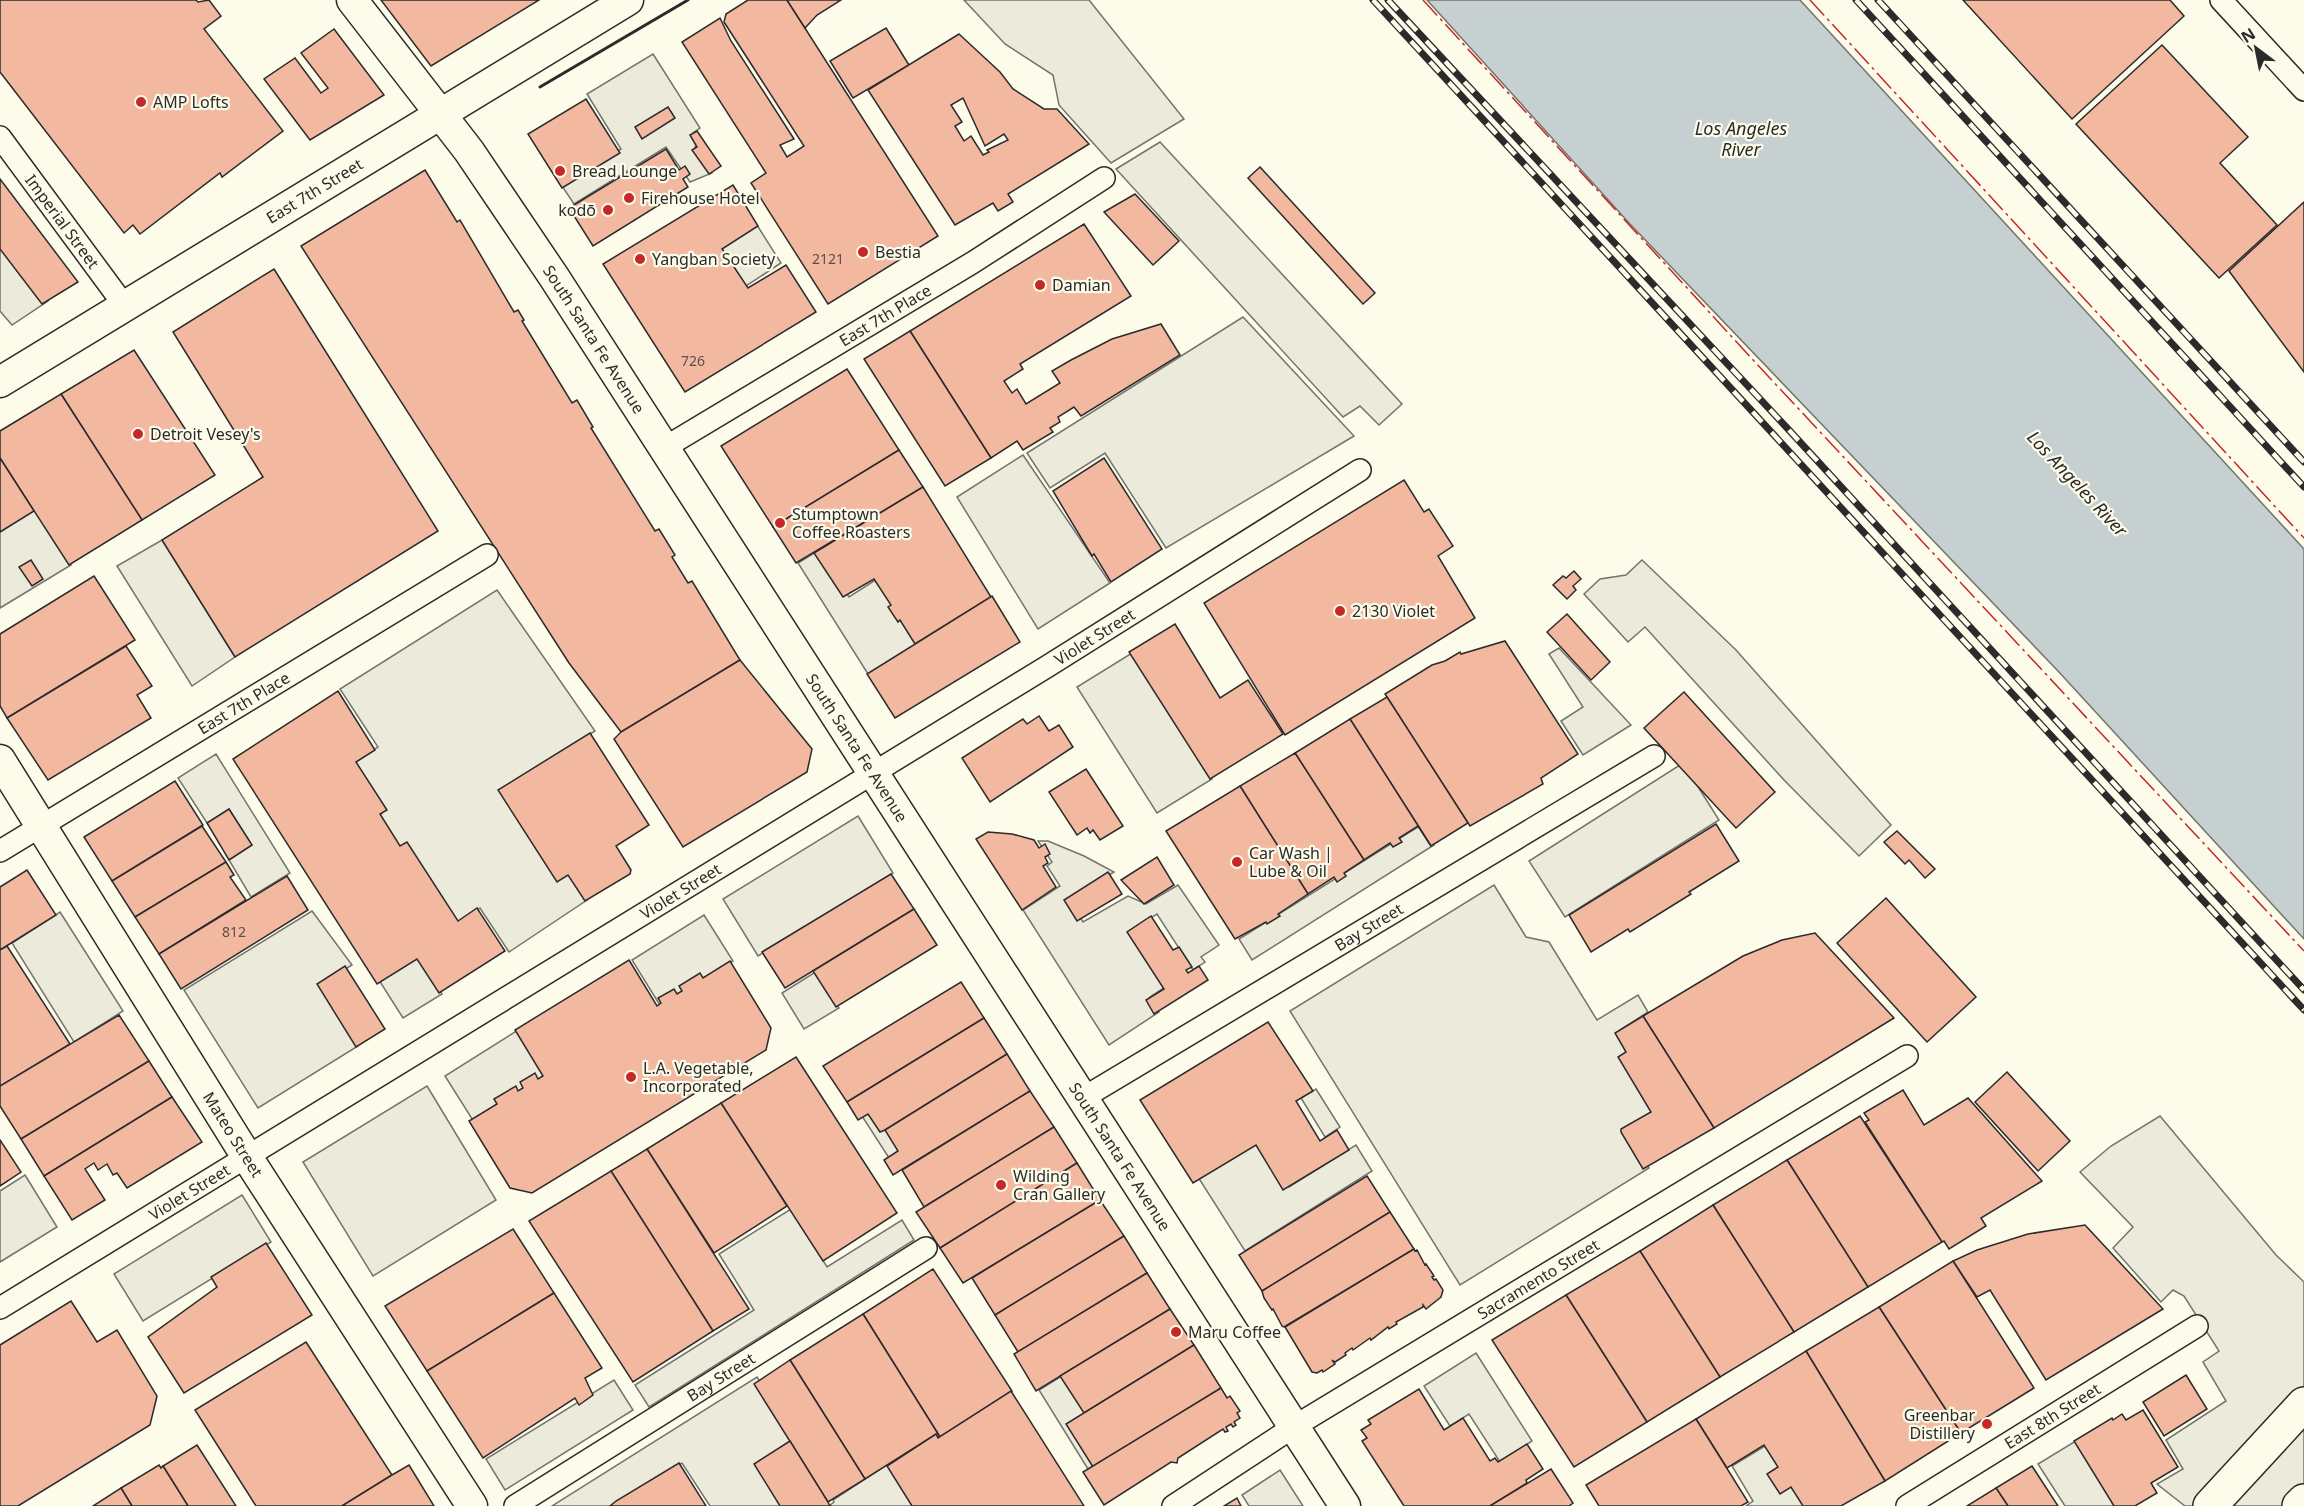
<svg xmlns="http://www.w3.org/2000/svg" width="2304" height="1506" font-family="'Noto Sans',sans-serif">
  <rect width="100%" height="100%" fill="#fdfbea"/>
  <g fill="#eceadb" stroke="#74746e" stroke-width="1.5">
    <polygon points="964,0 1089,0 1184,119 1111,163 1059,105 1053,75 1005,44"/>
    <polygon points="653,54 700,128 693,133 700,143 695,147 712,173 690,182 666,147 574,204 562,186 621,149 587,94"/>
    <polygon points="1160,142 1402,404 1379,425 1360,406 1343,417 1116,169"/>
    <polygon points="755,222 781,263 746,286 719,244"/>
    <polygon points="0,240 48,301 12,325 0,311"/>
    <polygon points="1243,317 1354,436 1166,548 1105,453 1050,488 1027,453"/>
    <polygon points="1023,455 1110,583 1038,629 957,497"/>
    <polygon points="36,507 71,565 0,608 0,530"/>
    <polygon points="162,540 235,657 192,686 117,566"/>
    <polygon points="819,550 849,597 877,579 918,643 868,674 798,563"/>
    <polygon points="1642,560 1736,650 1891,825 1859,856 1784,780 1645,627 1628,642 1584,594 1600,579 1626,575"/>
    <polygon points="497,590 595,731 521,778 587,900 509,952 480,908 452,926 396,851 376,818 382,813 350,765 378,747 340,689"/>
    <polygon points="1559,648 1631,725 1583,755 1561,721 1583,707 1549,654"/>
    <polygon points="1132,653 1212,779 1157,813 1077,687"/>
    <polygon points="216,754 290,873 251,897 229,860 252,845 229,809 207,823 178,778"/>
    <polygon points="1683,763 1719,820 1565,917 1529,861"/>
    <polygon points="858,816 893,873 758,956 723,899"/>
    <polygon points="1421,825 1434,845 1252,960 1239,939"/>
    <polygon points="1038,841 1048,841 1084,856 1114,872 1069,899 1083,922 1128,896 1146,904 1178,885 1219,945 1201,957 1205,962 1193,970 1157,914 1133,929 1168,985 1150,997 1159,1012 1109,1045 1023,910 1060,886 1047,866 1052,862"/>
    <polygon points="1494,885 1526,937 1549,942 1597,1020 1638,995 1648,1012 1620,1030 1631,1049 1656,1111 1626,1130 1649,1168 1460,1285 1290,1011"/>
    <polygon points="312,911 352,965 322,983 358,1046 258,1108 184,990"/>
    <polygon points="60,912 123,1011 74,1042 12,943"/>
    <polygon points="704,915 733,961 661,1007 632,960"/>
    <polygon points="415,952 442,994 403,1018 377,977"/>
    <polygon points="817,971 839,1008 804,1029 782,993"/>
    <polygon points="518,1030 547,1077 474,1122 445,1076"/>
    <polygon points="427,1086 496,1200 373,1276 303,1162"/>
    <polygon points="1316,1089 1340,1127 1325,1137 1301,1098"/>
    <polygon points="875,1108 905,1149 889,1158 862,1116"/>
    <polygon points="2160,1116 2276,1255 2304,1282 2304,1506 2185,1506 2157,1484 2183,1469 2166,1440 2226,1401 2203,1362 2219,1351 2184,1296 2173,1290 2161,1302 2113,1248 2133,1227 2080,1172 2111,1146"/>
    <polygon points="1251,1128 1289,1187 1356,1145 1372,1171 1245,1251 1191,1166"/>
    <polygon points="25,1175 57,1227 0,1262 0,1191"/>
    <polygon points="242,1195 271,1242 143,1321 114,1274"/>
    <polygon points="791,1209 827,1267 902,1220 914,1240 649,1407 635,1385 754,1310 719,1254"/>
    <polygon points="1476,1353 1532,1441 1500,1462 1469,1414 1450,1426 1424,1386"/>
    <polygon points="1065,1374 1089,1411 1098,1464 1088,1469 1039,1390"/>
    <polygon points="757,1377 795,1438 759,1461 787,1506 710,1506 682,1463 613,1506 552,1506"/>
    <polygon points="614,1380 633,1410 505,1490 486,1459"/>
    <polygon points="2079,1439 2120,1506 2065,1506 2038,1464"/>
    <polygon points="1770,1443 1808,1506 1746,1506 1753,1501 1732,1466"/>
    <polygon points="906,1452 941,1506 829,1506 834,1502 833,1500"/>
    <polygon points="1280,1470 1303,1506 1249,1506 1242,1495"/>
  </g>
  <polygon fill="#c7d0d0" stroke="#74746e" stroke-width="1.5" points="1427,0 1800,0 2304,549 2304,939 2058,671 1630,224"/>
  <g fill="#f2b8a0" stroke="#2b2b2b" stroke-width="1.5" fill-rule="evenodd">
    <polygon points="0,0 196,0 198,2 209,0 221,16 204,29 283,131 222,177 220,173 140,234 133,225 124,233 0,72"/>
    <polygon points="381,0 539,0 431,66"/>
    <polygon points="748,0 787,0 938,236 828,304 751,183 766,173 682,42 720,18 731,41 794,139 780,145 787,157 804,146 724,22 726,14"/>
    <polygon points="787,0 841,0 817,15 805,28"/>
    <polygon points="1963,0 2170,0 2184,16 2072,119"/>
    <polygon points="886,28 909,65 853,98 830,61"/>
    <polygon points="334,29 384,95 310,140 264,79 295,58 321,93 328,88 301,53"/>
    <path d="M 959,34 L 1000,72 L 1013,89 L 1044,109 L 1057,109 L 1089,144 L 1008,194 L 1013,202 L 998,211 L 993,203 L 955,225 L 868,90 ZM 963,98 L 985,146 L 1004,134 L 1008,140 L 987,150 L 989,152 L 983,155 L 971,136 L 964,141 L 955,126 L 962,122 L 951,105 Z"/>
    <polygon points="2162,45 2248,137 2220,163 2277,225 2219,278 2076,124"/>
    <polygon points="586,99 620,153 562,188 528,134"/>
    <polygon points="668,107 675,118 642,139 635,127"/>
    <polygon points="697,131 721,166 709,174 692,150 697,147 690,135"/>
    <polygon points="666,149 679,170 685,166 690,174 683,179 688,187 593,246 569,208"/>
    <polygon points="1260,167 1375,293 1363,304 1248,178"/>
    <polygon points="425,170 457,222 460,220 514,312 518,310 524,320 522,321 572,403 577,400 593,427 591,428 655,531 659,529 675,555 672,557 688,583 692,581 740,660 621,732 569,663 301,246"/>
    <polygon points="0,179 78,282 42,304 0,249"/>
    <polygon points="733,185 758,226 722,249 748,288 786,265 816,312 685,392 603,264"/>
    <polygon points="1135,194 1179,241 1153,265 1104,212"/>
    <polygon points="2304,202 2304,372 2229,271"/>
    <polygon points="1084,224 1131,296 1020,364 1023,369 1004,381 1012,393 1017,389 1026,404 1060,383 1052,371 1071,360 1112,339 1161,324 1180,355 1081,416 1074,407 1058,417 1060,422 1050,428 1053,432 1023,450 1017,441 991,458 910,331"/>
    <polygon points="274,269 438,531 235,657 162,540 263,477 173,332"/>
    <polygon points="910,331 991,458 945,486 864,359"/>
    <polygon points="134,350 215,475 142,520 61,394"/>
    <polygon points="847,369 899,450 773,527 721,446"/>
    <polygon points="61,394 142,520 69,565 0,458 0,431"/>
    <polygon points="899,450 923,487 796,563 773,527"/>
    <polygon points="0,458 34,511 0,532"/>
    <polygon points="1104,458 1162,549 1111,582 1094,554 1092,556 1053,491"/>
    <polygon points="1404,480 1424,512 1429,509 1453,546 1438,556 1475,618 1285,735 1204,603"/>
    <polygon points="923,487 991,597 915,644 900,620 898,622 888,607 891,605 874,579 843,597 814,553"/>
    <polygon points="31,560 43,579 32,586 19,567"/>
    <polygon points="1574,571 1581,579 1573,586 1576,590 1567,599 1553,585 1563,576 1566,578"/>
    <polygon points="94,576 135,640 7,718 0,706 0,634"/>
    <polygon points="992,596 1020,642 895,718 867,674"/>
    <polygon points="1567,614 1610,662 1591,680 1547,632"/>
    <polygon points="1175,624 1220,698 1248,680 1283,734 1210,779 1129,652"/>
    <polygon points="1505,641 1578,754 1541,778 1543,784 1470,826 1385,694 1432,665 1445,661 1460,652 1461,654"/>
    <polygon points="126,646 152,686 137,695 151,718 48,780 7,718"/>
    <polygon points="740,660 812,749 807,772 683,847 614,739 621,732"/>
    <polygon points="338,691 375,750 356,762 387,810 380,814 400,846 407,842 458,921 477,908 505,951 439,993 417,959 377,984 233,759"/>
    <polygon points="1684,692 1775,792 1736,828 1644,728"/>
    <polygon points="1387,697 1468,823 1431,846 1350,719"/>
    <polygon points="1039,716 1049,731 1059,725 1073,747 990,802 962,758 1023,719 1027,724"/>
    <polygon points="1350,719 1431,846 1418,826 1399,838 1402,842 1393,847 1390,843 1364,860 1295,753"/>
    <polygon points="590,733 649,825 616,846 631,870 630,874 585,901 568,875 557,882 498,790"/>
    <polygon points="1295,753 1364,860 1344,873 1346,876 1337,882 1334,877 1308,894 1240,786"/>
    <polygon points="1086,769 1123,826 1100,840 1093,830 1090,833 1087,828 1077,835 1049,792"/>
    <polygon points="175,781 203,825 112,881 84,837"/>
    <polygon points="1240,786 1308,894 1278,914 1280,916 1267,924 1266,922 1235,939 1166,831"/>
    <polygon points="229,809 252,845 229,860 207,823"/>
    <polygon points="1716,824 1739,861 1689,892 1691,894 1630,932 1628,929 1591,952 1569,915"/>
    <polygon points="202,826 226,862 135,917 112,881"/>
    <polygon points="1897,831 1935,869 1925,878 1909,860 1905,864 1884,842"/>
    <polygon points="988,832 1012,834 1034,840 1039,848 1045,844 1050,854 1045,857 1048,863 1043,866 1056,887 1022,910 976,839"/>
    <polygon points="1157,857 1174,885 1144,904 1121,880"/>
    <polygon points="226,862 234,875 230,877 246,900 159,954 135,917"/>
    <polygon points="27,870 56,915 0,950 0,887"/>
    <polygon points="1108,872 1122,894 1077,921 1064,900"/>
    <polygon points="891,874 914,909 785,988 762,952"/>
    <polygon points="287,876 308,910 181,989 159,954"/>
    <polygon points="1886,898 1976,997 1927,1042 1837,943"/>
    <polygon points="914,909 937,945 836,1007 813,971"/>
    <polygon points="1151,916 1173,950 1179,947 1192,967 1186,970 1188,973 1199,966 1208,980 1154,1014 1146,1000 1164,989 1127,932"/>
    <polygon points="1815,933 1894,1018 1714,1128 1643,1016 1743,956 1782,940"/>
    <polygon points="7,946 70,1044 0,1086 0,950"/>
    <polygon points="629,960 657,1006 661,1003 658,998 674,989 677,994 682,991 679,986 700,973 703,978 730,961 771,1028 766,1050 532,1193 510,1188 469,1121 497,1104 494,1099 516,1086 518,1091 523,1088 520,1082 535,1073 538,1079 543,1076 515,1030"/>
    <polygon points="345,966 385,1029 356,1047 317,984"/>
    <polygon points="961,982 984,1018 847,1102 823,1066"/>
    <polygon points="119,1015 149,1061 21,1139 0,1106 0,1086"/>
    <polygon points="1643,1016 1714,1128 1643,1169 1621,1132 1621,1129 1651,1112 1618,1057 1626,1052 1615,1033"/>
    <polygon points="984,1018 1007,1054 885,1130 880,1132 868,1114 858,1120 847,1102"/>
    <polygon points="1268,1022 1313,1091 1296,1101 1320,1141 1337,1130 1349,1150 1283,1190 1256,1145 1193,1183 1140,1100"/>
    <polygon points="1007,1054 1030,1091 893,1175 884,1160 898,1151 885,1130"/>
    <polygon points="796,1057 897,1213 823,1261 721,1103"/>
    <polygon points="149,1061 172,1097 44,1176 21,1139"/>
    <polygon points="2007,1072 2070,1141 2038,1171 1975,1102"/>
    <polygon points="1903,1090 1924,1125 1968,1098 2042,1181 1981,1218 1986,1226 1949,1249 1944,1241 1942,1242 1865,1122 1869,1120 1864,1113"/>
    <polygon points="1030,1091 1054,1127 924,1207 902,1170"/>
    <polygon points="172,1097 202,1142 127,1188 117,1173 113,1175 107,1164 98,1170 94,1163 85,1169 105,1200 72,1220 44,1176"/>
    <polygon points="721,1103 787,1206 714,1253 647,1149"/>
    <polygon points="1860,1116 1942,1242 1868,1287 1787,1160"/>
    <polygon points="1054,1127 1077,1163 940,1248 916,1212"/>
    <polygon points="0,1140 21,1172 0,1186"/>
    <polygon points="647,1149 749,1309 713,1331 611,1171"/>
    <polygon points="1787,1160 1868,1287 1794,1332 1713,1205"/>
    <polygon points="1077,1163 1100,1200 963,1283 940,1248"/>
    <polygon points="611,1171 713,1331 633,1382 529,1221"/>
    <polygon points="1367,1176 1390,1212 1262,1291 1239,1255"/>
    <polygon points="1100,1200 1124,1236 995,1315 972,1278"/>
    <polygon points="1713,1205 1794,1332 1720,1377 1640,1251"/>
    <polygon points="1390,1212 1414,1249 1284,1327 1282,1326 1273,1309 1272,1310 1264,1298 1262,1291"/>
    <polygon points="2085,1225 2163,1309 2046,1380 1990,1290 1977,1297 1953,1261 1977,1250 2028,1234"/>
    <polygon points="513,1229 554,1293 427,1371 385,1306"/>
    <polygon points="1124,1236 1147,1273 1018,1352 995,1315"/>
    <polygon points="266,1243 312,1315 184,1393 148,1337 217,1287 211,1277"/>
    <polygon points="1414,1249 1415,1251 1417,1250 1425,1265 1426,1264 1434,1276 1432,1277 1434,1280 1436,1279 1443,1290 1441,1297 1426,1309 1423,1305 1423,1307 1396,1322 1397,1324 1389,1329 1388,1327 1371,1340 1370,1338 1353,1350 1352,1348 1345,1353 1346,1355 1335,1362 1332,1360 1335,1364 1323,1372 1322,1370 1317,1373 1312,1372 1285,1327"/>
    <polygon points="1640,1251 1720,1377 1647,1422 1566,1295"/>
    <polygon points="1953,1261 2034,1388 1961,1433 1879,1307"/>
    <polygon points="933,1269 1012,1391 940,1437 863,1314"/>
    <polygon points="1147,1273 1170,1309 1036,1391 1014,1354"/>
    <polygon points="554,1293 602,1368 585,1378 593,1395 579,1405 575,1398 483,1458 427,1371"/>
    <polygon points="1566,1295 1647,1422 1574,1467 1492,1340"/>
    <polygon points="71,1301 97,1342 117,1330 157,1396 150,1425 18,1506 0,1506 0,1345"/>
    <polygon points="1879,1307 1961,1433 1885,1481 1806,1351"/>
    <polygon points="1170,1309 1194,1345 1084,1413 1060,1376"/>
    <polygon points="863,1314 940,1437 938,1438 936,1434 865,1479 790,1360"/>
    <polygon points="306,1342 392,1475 342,1506 256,1506 195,1410"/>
    <polygon points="1194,1345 1221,1388 1093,1467 1066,1424"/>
    <polygon points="1806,1351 1885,1481 1841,1506 1803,1506 1791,1487 1780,1494 1767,1474 1778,1467 1764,1445 1727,1468 1696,1419"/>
    <polygon points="790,1360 865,1479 828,1502 754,1384"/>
    <polygon points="2186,1375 2207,1409 2164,1436 2143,1402"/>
    <polygon points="1221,1388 1227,1398 1230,1396 1240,1411 1237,1413 1240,1418 1234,1422 1236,1425 1233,1427 1231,1424 1226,1427 1228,1431 1225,1432 1223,1429 1178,1458 1177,1463 1171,1462 1104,1505 1083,1472"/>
    <polygon points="1419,1389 1444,1430 1463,1418 1490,1461 1495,1458 1498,1462 1527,1444 1543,1469 1526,1480 1527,1483 1490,1506 1404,1506 1362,1441 1367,1438 1361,1430 1371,1424 1368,1420"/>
    <polygon points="1011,1391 1084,1506 912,1506 887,1466 936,1434 938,1438"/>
    <polygon points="2143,1410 2178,1467 2151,1483 2157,1493 2135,1506 2114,1506 2074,1441 2112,1418 2113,1420 2122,1414 2126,1420"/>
    <polygon points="1696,1419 1748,1502 1741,1506 1599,1506 1586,1485"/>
    <polygon points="790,1441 828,1502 830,1506 780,1506 754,1464"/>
    <polygon points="197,1445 236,1506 188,1506 163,1466"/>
    <polygon points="679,1463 706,1506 610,1506 616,1501"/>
    <polygon points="159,1465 161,1468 163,1466 188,1506 132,1506 121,1488"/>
    <polygon points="409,1465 434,1506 342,1506 392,1475"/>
    <polygon points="2032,1466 2058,1506 2008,1506 1996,1488"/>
    <polygon points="1551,1469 1573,1503 1569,1506 1490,1506"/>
    <polygon points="121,1488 132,1506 93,1506"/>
    <polygon points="1996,1488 2008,1506 1967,1506"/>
    <polygon points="1237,1498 1241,1506 1224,1506"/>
  </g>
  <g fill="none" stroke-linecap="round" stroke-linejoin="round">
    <g stroke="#2b2b2b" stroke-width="24">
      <g id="street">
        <polyline points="2221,0 2304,90"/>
        <path id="s1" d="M 0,137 L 124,305"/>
        <path id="s2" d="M 664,448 L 972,263 L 1104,178"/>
        <path id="s3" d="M 0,851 L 487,555"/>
        <path id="s4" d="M 1083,1098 L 1654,756"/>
        <path id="s5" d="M 0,1308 L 1048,666 L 1360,470"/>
        <path id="s6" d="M 515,1506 L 926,1248"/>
        <path id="s7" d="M 1173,1506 L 1295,1426 L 1907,1056"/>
        <path id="s8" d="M 1907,1506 L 2197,1326"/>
      </g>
    </g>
    <g stroke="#2b2b2b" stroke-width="33">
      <g id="secondary">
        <path id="s9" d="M 352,0 L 469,151 L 554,277 L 1345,1506"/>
        <path id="s10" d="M 0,382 L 628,0"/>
        <path id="s11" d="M 0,760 L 247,1157 L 472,1506"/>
      </g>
    </g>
    <g stroke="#2b2b2b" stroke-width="36">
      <g id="highway">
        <polyline points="2210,1506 2304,1404"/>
        <polyline points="2299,1506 2304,1501"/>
      </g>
    </g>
    <use href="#street" stroke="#fdfbea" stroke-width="21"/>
    <use href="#secondary" stroke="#fdfbea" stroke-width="30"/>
    <use href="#highway" stroke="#fdfbea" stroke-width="33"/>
    <g stroke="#2b2b2b" stroke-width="7">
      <g id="rail">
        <polyline points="1373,0 2304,1010"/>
        <polyline points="1388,0 1788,429 2304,990"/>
        <polyline points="1856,0 2304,487"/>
        <polyline points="1878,0 2304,462"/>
      </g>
    </g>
    <use href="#rail" stroke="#fdfbea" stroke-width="4.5" stroke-dasharray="14" stroke-linecap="butt"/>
    <polyline stroke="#2b2b2b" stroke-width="3" points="540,87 688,0"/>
    <g stroke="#c62828" stroke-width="1.5" stroke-dasharray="21 4.5 3 4.5" stroke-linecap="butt">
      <polyline points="1423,0 1754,361 2304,951"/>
      <polyline points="1810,0 2304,538"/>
    </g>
  </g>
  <g fill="#c62828" stroke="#fdfbea" stroke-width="2">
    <circle cx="141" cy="102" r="6"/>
    <circle cx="560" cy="171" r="6"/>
    <circle cx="629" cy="198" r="6"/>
    <circle cx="608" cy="210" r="6"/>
    <circle cx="863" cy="252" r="6"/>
    <circle cx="640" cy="259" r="6"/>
    <circle cx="1040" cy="285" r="6"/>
    <circle cx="138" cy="434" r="6"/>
    <circle cx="780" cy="523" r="6"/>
    <circle cx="1340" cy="611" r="6"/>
    <circle cx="1237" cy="862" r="6"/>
    <circle cx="631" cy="1077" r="6"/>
    <circle cx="1001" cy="1185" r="6"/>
    <circle cx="1176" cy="1332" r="6"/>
    <circle cx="1987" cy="1424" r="6"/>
  </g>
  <g text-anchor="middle" stroke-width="4.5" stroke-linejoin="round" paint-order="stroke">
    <g font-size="14" fill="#5d4e48">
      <text x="828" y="264">2121</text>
      <text x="693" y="366">726</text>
      <text x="234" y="937">812</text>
    </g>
    <g font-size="16" fill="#2b2b2b" stroke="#fdfbea" text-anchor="start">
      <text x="153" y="108">AMP Lofts</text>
      <text x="572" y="177">Bread Lounge</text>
      <text x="641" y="204">Firehouse Hotel</text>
      <text x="596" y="216" text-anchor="end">kodō</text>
      <text x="875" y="258">Bestia</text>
      <text x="652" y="265">Yangban Society</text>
      <text x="1052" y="291">Damian</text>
      <text x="150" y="440">Detroit Vesey's</text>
      <text x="792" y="520">Stumptown<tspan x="792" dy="18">Coffee Roasters</tspan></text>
      <text x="1352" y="617">2130 Violet</text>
      <text x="1249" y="859">Car Wash |<tspan x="1249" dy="18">Lube &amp; Oil</tspan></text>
      <text x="643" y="1074">L.A. Vegetable,<tspan x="643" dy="18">Incorporated</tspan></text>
      <text x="1013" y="1182">Wilding<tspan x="1013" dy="18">Cran Gallery</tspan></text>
      <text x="1188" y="1338">Maru Coffee</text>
      <text x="1975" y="1421" text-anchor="end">Greenbar<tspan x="1975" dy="18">Distillery</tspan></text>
    </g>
    <g font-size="16" fill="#2b2b2b" stroke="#fdfbea">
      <text dy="6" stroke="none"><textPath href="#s10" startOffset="368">East 7th Street</textPath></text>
      <text dy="6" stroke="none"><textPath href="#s1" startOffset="105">Imperial Street</textPath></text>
      <text dy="6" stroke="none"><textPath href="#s2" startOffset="258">East 7th Place</textPath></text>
      <text dy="6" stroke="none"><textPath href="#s9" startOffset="417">South Santa Fe Avenue</textPath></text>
      <text dy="6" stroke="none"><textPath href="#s5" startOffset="1284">Violet Street</textPath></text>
      <text dy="6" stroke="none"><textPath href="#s3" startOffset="285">East 7th Place</textPath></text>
      <text dy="6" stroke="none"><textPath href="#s9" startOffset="903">South Santa Fe Avenue</textPath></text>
      <text dy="6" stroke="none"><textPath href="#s5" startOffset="798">Violet Street</textPath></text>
      <text dy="6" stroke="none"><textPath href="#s4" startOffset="333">Bay Street</textPath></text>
      <text dy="6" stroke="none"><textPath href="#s11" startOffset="441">Mateo Street</textPath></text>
      <text dy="6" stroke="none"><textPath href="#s9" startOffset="1389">South Santa Fe Avenue</textPath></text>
      <text dy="6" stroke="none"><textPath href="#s5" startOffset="222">Violet Street</textPath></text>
      <text dy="6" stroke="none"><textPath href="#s7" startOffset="430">Sacramento Street</textPath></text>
      <text dy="6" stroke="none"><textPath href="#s6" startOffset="243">Bay Street</textPath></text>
      <text dy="6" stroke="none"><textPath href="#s8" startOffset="171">East 8th Street</textPath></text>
    </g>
    <g font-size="18" font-style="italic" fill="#2b2b2b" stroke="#fdfbea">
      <text x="1741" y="135">Los Angeles<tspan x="1741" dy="21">River</tspan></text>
      <text transform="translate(2077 484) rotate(47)" y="6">Los Angeles River</text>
    </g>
  </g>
  <g transform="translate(2256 48) rotate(328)" stroke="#fdfbea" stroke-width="4.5" paint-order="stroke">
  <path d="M0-4.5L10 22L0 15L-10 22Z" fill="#2b2b2b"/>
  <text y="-9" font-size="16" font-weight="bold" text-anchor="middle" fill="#2b2b2b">N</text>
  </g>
</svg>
